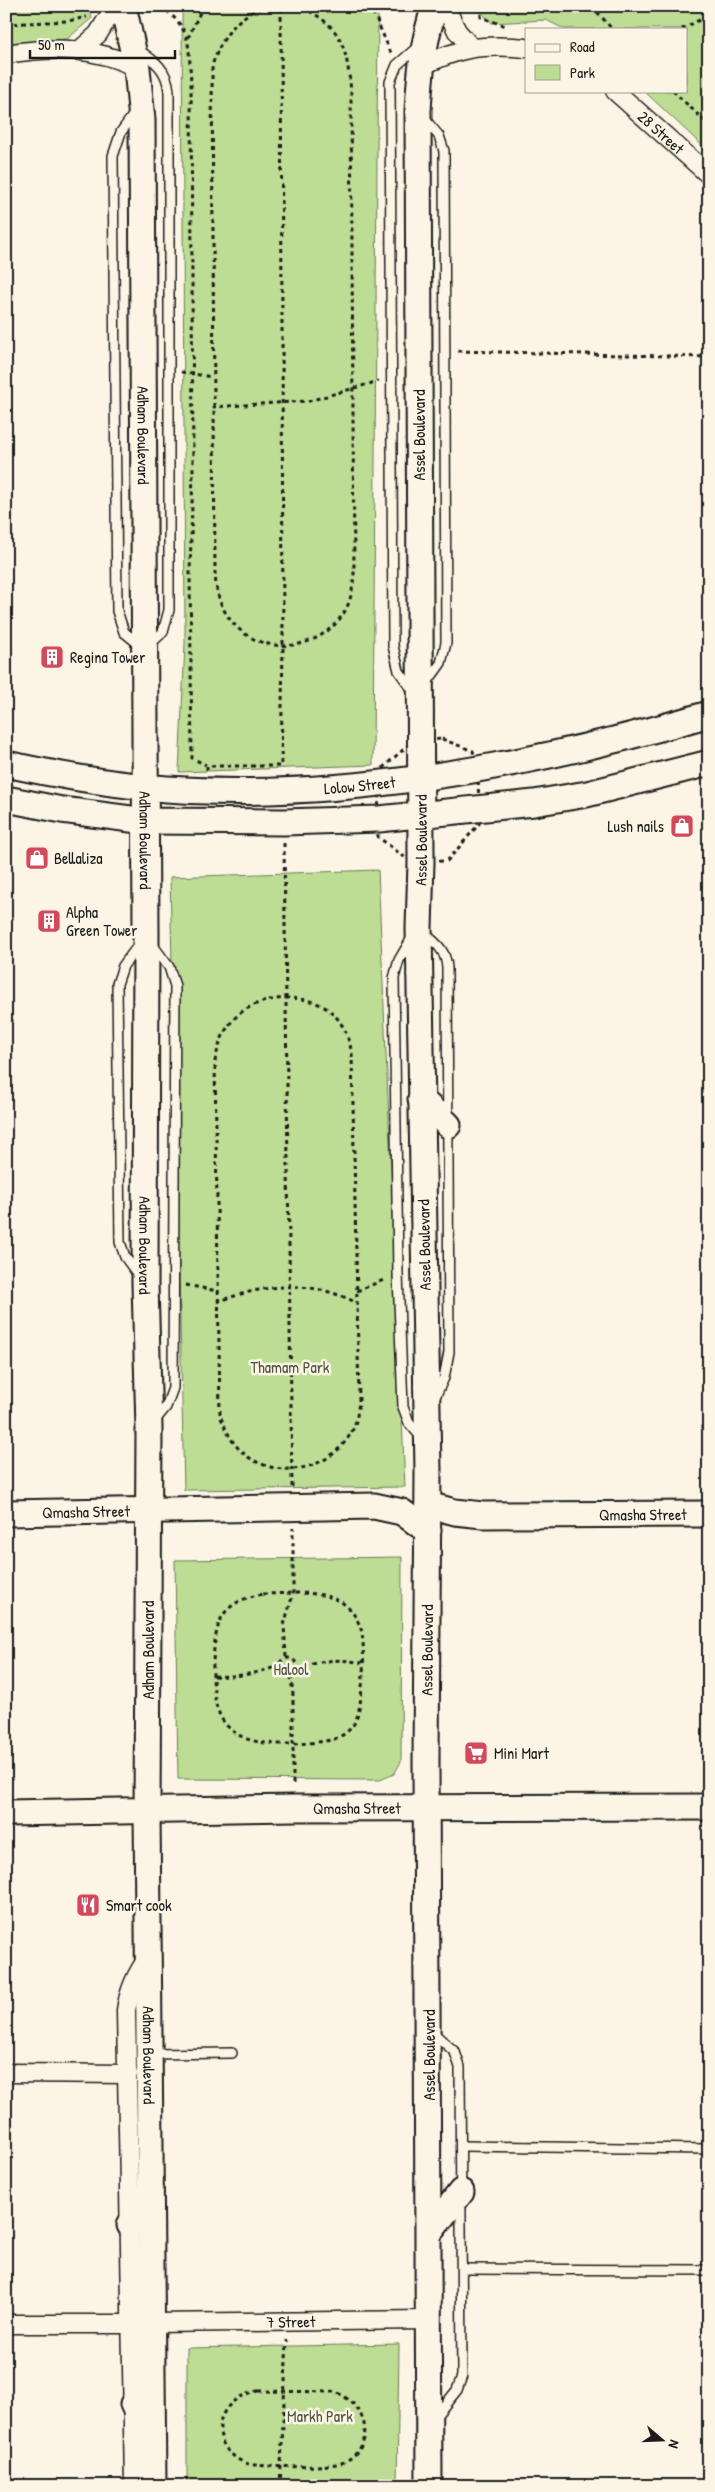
<svg xmlns="http://www.w3.org/2000/svg" width="715" height="2492" font-family="'Patrick Hand',sans-serif">
  <rect width="100%" height="100%" fill="#fcf5e5"/>
  <filter id="ink" filterUnits="userSpaceOnUse"><feTurbulence type="fractalNoise" baseFrequency=".02" numOctaves="2"/><feDisplacementMap in="SourceGraphic" scale="10" xChannelSelector="R" yChannelSelector="G"/><feConvolveMatrix kernelMatrix="1 2 1 2 8 2 1 2 1" color-interpolation-filters="sRGB"/></filter>
  <g filter="url(#ink)">
    <g fill="#bddc94" stroke="#6c7c58">
      <polygon points="6,6 89,6 92,18 67,39 6,44"/>
      <polygon points="182,6 378,6 373,765 179,772 185,644"/>
      <polygon points="475,6 709,6 709,152 644,91 686,91 686,29 564,29 546,20 492,23"/>
      <polygon points="378,870 405,1487 184,1490 170,877"/>
      <polygon points="402,1557 401,1762 394,1774 380,1780 178,1779 175,1560"/>
      <polygon points="399,2344 397,2486 187,2486 187,2348"/>
    </g>
    <g fill="none" stroke-linecap="round" stroke-linejoin="round">
      <g stroke="#1c1c1c" stroke-width="12">
        <g id="lane">
          <path d="M 137,110 L 121,132 L 113,156 L 117,611 L 124,632 L 145,649 L 163,632 L 169,610 L 169,91 C 167,69 155,61 137,49"/>
          <polyline points="423,117 439,136 444,151 446,643 441,663 426,684"/>
          <polyline points="414,692 399,671 393,646 390,82 397,65 420,45"/>
          <path d="M 423,932 C 436,943 446,950 447,968 L 449,1352 L 444,1378 L 434,1399"/>
          <polyline points="412,938 399,960 394,978 398,1274 403,1407 409,1423 423,1439"/>
          <polyline points="152,944 169,967 175,986 173,1388 166,1407 153,1423"/>
          <polyline points="139,1276 125,1257 120,1242 117,984 123,966 140,943"/>
          <polyline points="431,2031 455,2052 460,2067 462,2376 457,2390 435,2417"/>
          <polyline points="150,2054 232,2053"/>
          <polyline points="461,2146 709,2149"/>
          <polyline points="462,2269 709,2270"/>
        </g>
      </g>
      <g stroke="#1c1c1c" stroke-width="21">
        <g id="street">
          <polyline points="445,6 457,31 471,47"/>
          <polyline points="81,49 98,34 115,6"/>
          <path d="M 6,54 C 52,47 95,46 137,68"/>
          <path d="M 420,67 C 460,47 482,44 526,48"/>
          <path id="s1" d="M 615,91 L 709,175"/>
          <polyline points="6,2073 128,2074"/>
          <path id="s2" d="M 153,2323 L 429,2320"/>
          <polyline points="6,2324 132,2324"/>
          <path d="M 134,2486 L 126,2010 C 129,1990 136,1974 148,1958"/>
        </g>
      </g>
      <g stroke="#1c1c1c" stroke-width="29">
        <g id="secondary">
          <path id="s3" d="M 123,6 L 137,68 L 142,120 L 146,935 L 145,1284 L 149,1428 L 147,1811 L 153,2486"/>
          <path id="s4" d="M 6,764 C 52,774 98,782 144,787 C 327,805 534,766 709,714"/>
          <polyline points="6,799 62,810 146,821 284,822 379,819 534,803 587,794 709,763"/>
          <polyline points="421,1099 448,1125"/>
          <path id="s5" d="M 428,1505 L 455,1512 L 483,1515 L 709,1514"/>
          <path id="s6" d="M 6,1513 L 374,1506 L 402,1512 L 428,1531"/>
          <path id="s7" d="M 6,1813 L 294,1808 L 709,1807"/>
          <polyline points="130,2225 150,2192"/>
          <polyline points="429,2233 461,2192"/>
          <polyline points="133,2404 150,2441"/>
          <path id="s8" d="M 429,2486 L 426,1761 L 428,1472 L 419,928 L 421,862 L 418,111 C 420,74 423,41 435,6"/>
        </g>
      </g>
      <g stroke="#1c1c1c" stroke-width="3" stroke-dasharray="4 4" stroke-linecap="butt">
        <path d="M 160,6 C 193,29 188,45 191,81 L 193,471 L 190,572 L 192,758 L 206,765"/>
        <path d="M 269,6 C 238,12 221,38 212,66 L 215,574 C 216,590 219,604 229,618 C 256,656 314,654 341,617 C 351,604 353,588 354,573 L 351,91 C 346,46 343,26 299,6"/>
        <polyline points="368,6 375,16 391,53"/>
        <polyline points="480,6 481,17 508,27"/>
        <polyline points="592,6 612,29"/>
        <polyline points="6,24 68,21 87,17"/>
        <polyline points="682,29 709,15"/>
        <polyline points="188,38 203,6"/>
        <polyline points="673,91 709,125"/>
        <polyline points="458,351 709,357"/>
        <polyline points="181,372 212,377"/>
        <polyline points="212,407 309,401 379,381"/>
        <polygon points="442,739 473,751 478,767 479,824 447,861 411,862 378,837 379,771 413,741"/>
        <polyline points="207,770 207,766 281,766 283,646 281,6"/>
        <polyline points="284,843 292,1487"/>
        <path d="M 285,998 C 325,998 345,1016 352,1054 L 359,1401 C 358,1409 357,1420 354,1427 C 336,1468 283,1482 247,1456 C 233,1446 226,1431 220,1415 L 215,1061 C 224,1019 243,1002 285,998 Z"/>
        <polyline points="186,1285 217,1291"/>
        <polyline points="357,1291 386,1279"/>
        <path d="M 217,1302 C 265,1284 310,1279 357,1303"/>
        <path d="M 263,1594 C 288,1594 318,1589 341,1602 C 350,1607 358,1619 361,1629 C 366,1644 363,1708 355,1722 C 349,1733 337,1740 324,1741 C 303,1745 257,1747 239,1735 C 231,1731 222,1722 219,1713 C 210,1694 211,1635 222,1617 C 231,1602 247,1597 263,1594 Z"/>
        <polyline points="286,1657 284,1625 293,1594 293,1528"/>
        <circle cx="288" cy="1667" r="9"/>
        <path d="M 297,1670 C 319,1660 338,1658 362,1663"/>
        <path d="M 214,1676 C 237,1677 256,1674 278,1666"/>
        <polyline points="291,1676 293,1695 293,1787"/>
        <path d="M 258,2391 L 335,2392 C 367,2404 378,2445 344,2462 C 331,2468 259,2468 245,2463 C 236,2459 227,2452 223,2443 C 212,2416 232,2395 258,2391 Z"/>
        <polyline points="280,2486 287,2340"/>
      </g>
      <use href="#lane" stroke="#fcf5e5" stroke-width="9"/>
      <use href="#street" stroke="#fcf5e5" stroke-width="18"/>
      <use href="#secondary" stroke="#fcf5e5" stroke-width="25"/>
    </g>
  </g>
  <defs>
    <g id="building-square" transform="scale(1.25)"><rect x="-9" y="-9" width="18" height="18" rx="4" fill="#d1495b" stroke="#fcf5e5"/><path d="M-4-6H4V6H1V3H-1V6H-4ZM-2.5-4.3h1.7v1.8h-1.7ZM.8-4.3h1.7v1.8H.8ZM-2.5-1h1.7V.8h-1.7ZM.8-1h1.7V.8H.8Z" fill="#fff"/></g>
    <g id="shop-square" transform="scale(1.25)"><rect x="-9" y="-9" width="18" height="18" rx="4" fill="#d1495b" stroke="#fcf5e5"/><path d="M-5-2.5h2.3a2.7 3.5 0 0 1 5.4 0H5L5.5 6h-11ZM-1.5-2.5h3a1.5 2.3 0 0 0-3 0Z" fill="#fff"/></g>
    <g id="supermarket-square" transform="scale(1.25)"><rect x="-9" y="-9" width="18" height="18" rx="4" fill="#d1495b" stroke="#fcf5e5"/><path d="M-6-5.5h2.5l.6 2H6L4.5 2H-2.5L-4.4-4H-6ZM-1.5 3.2a1.3 1.3 0 1 0 .1 0ZM3 3.2a1.3 1.3 0 1 0 .1 0Z" fill="#fff"/></g>
    <g id="restaurant-square" transform="scale(1.25)"><rect x="-9" y="-9" width="18" height="18" rx="4" fill="#d1495b" stroke="#fcf5e5"/><path d="M-5-6h1v4h1v-4h1v4h1v-4h1v5L-1.5 .5V6h-2V.5L-5-1ZM5-6V6H3V1.5H1.5Q1.5-4 5-6Z" fill="#fff"/></g>
  </defs>
  <g fill-rule="evenodd">
    <use href="#building-square" x="52" y="657"/>
    <use href="#shop-square" x="682" y="826"/>
    <use href="#shop-square" x="37" y="858"/>
    <use href="#building-square" x="49" y="921"/>
    <use href="#supermarket-square" x="476" y="1753"/>
    <use href="#restaurant-square" x="88" y="1905"/>
  </g>
  <g text-anchor="middle" stroke-width="5" stroke-linejoin="round" paint-order="stroke">
    <g font-size="16" fill="#1c1c1c" stroke="#fcf5e5">
      <text dy="6" stroke="none"><textPath href="#s1" startOffset="62">28 Street</textPath></text>
      <text dy="6" stroke="none"><textPath href="#s3" startOffset="431">Adham Boulevard</textPath></text>
      <text transform="translate(419 435) rotate(-90)" y="6">Assel Boulevard</text>
      <text dy="6" stroke="none"><textPath href="#s4" startOffset="356">Lolow Street</textPath></text>
      <text dy="6" stroke="none"><textPath href="#s3" startOffset="836">Adham Boulevard</textPath></text>
      <text dy="6" stroke="none"><textPath href="#s8" startOffset="1646">Assel Boulevard</textPath></text>
      <text dy="6" stroke="none"><textPath href="#s3" startOffset="1241">Adham Boulevard</textPath></text>
      <text transform="translate(424 1245) rotate(-91)" y="6">Assel Boulevard</text>
      <text dy="6" stroke="none"><textPath href="#s6" startOffset="80">Qmasha Street</textPath></text>
      <text dy="6" stroke="none"><textPath href="#s5" startOffset="216">Qmasha Street</textPath></text>
      <text transform="translate(148 1650) rotate(-90)" y="6">Adham Boulevard</text>
      <text dy="6" stroke="none"><textPath href="#s8" startOffset="836">Assel Boulevard</textPath></text>
      <text dy="6" stroke="none"><textPath href="#s7" startOffset="351">Qmasha Street</textPath></text>
      <text dy="6" stroke="none"><textPath href="#s3" startOffset="2051">Adham Boulevard</textPath></text>
      <text transform="translate(429 2055) rotate(-90)" y="6">Assel Boulevard</text>
      <text dy="6" stroke="none"><textPath href="#s2" startOffset="138">7 Street</textPath></text>
    </g>
    <g font-size="16" fill="#1c1c1c" stroke="#fcf5e5" text-anchor="start">
      <text x="70" y="663">Regina Tower</text>
      <text x="664" y="832" text-anchor="end">Lush nails</text>
      <text x="54" y="864">Bellaliza</text>
      <text x="66" y="918">Alpha<tspan x="66" dy="18">Green Tower</tspan></text>
      <text x="494" y="1759">Mini Mart</text>
      <text x="106" y="1911">Smart cook</text>
    </g>
    <g font-size="16" fill="#4c5640" stroke="#fcf5e5">
      <text x="290" y="1373">Thamam Park</text>
      <text x="291" y="1675">Halool</text>
      <text x="320" y="2422">Markh Park</text>
    </g>
  </g>
  <rect width="715" height="2492" fill="none" stroke="#fcf5e5" stroke-width="25"/>
  <rect x="12" y="12" width="690" height="2467" fill="none" stroke="#1c1c1c" stroke-width="2" filter="url(#ink)"/>
  <rect x="525" y="28" width="162" height="65" fill="#fcf5e5" stroke="#a29e95"/>
  <rect x="535" y="44" width="25" height="8" fill="#fcf5e5" stroke="#a29e95"/>
  <text x="570" y="52" font-size="15" fill="#1c1c1c">Road</text>
  <rect x="535" y="65" width="25" height="15" fill="#bddc94" stroke="#a29e95"/>
  <text x="570" y="78" font-size="15" fill="#1c1c1c">Park</text>
  <g transform="translate(662 2440) rotate(109)" stroke="#fcf5e5" stroke-width="4" paint-order="stroke">
  <path d="M0-4L9 19L0 12L-9 19Z" fill="#1c1c1c"/>
  <text y="-8" font-size="14" font-weight="bold" text-anchor="middle" fill="#1c1c1c">N</text>
  </g>
  <path d="M30 50v8h145v-8" fill="none" stroke="#1c1c1c" stroke-width="2.5"/>
  <text x="38" y="50" font-size="15" fill="#1c1c1c" stroke="#fcf5e5" stroke-width="4" paint-order="stroke">50 m</text>
</svg>
